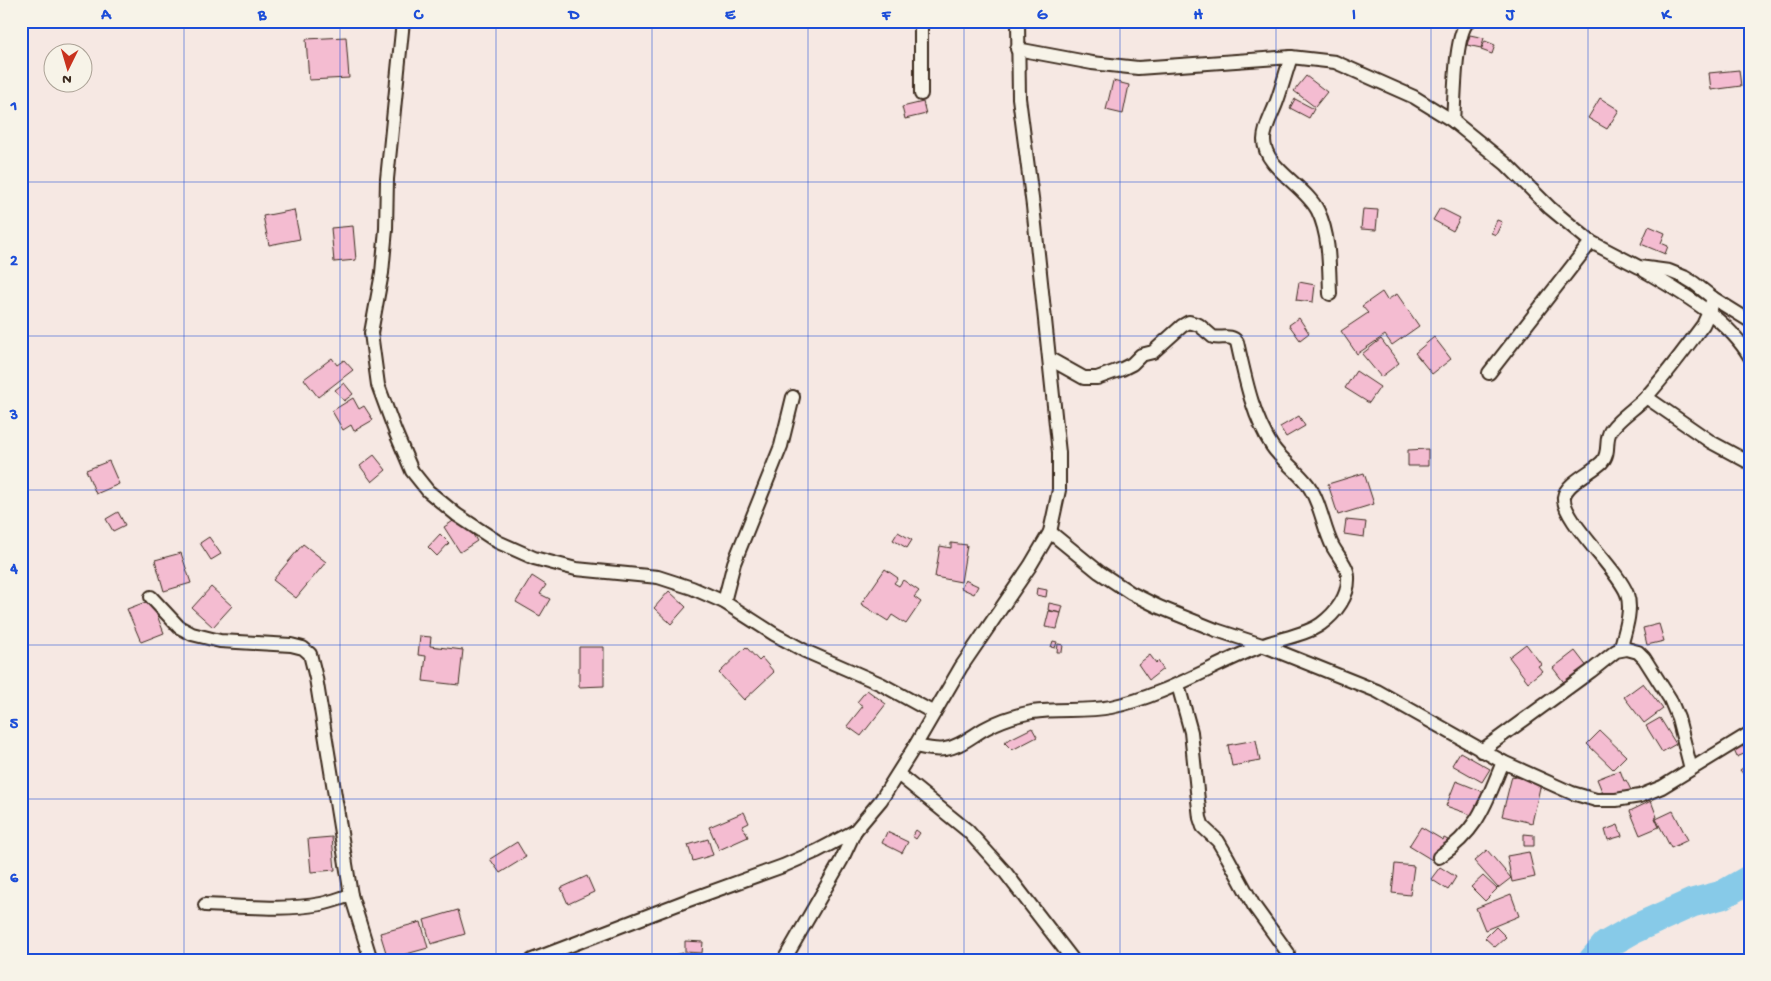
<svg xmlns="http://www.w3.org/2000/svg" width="1771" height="981" font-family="'Gochi Hand',sans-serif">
  <rect width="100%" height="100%" fill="#f6e8e3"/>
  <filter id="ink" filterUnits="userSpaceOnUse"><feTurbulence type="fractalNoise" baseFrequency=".02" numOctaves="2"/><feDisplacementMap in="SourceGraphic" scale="10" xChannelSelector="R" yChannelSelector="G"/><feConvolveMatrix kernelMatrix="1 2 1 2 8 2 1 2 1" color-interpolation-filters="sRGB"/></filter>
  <g filter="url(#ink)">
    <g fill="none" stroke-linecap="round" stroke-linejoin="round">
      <polyline stroke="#87cae8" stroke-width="29" points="1593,960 1606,945 1634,929 1692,903 1722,895 1750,879"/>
    </g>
    <g fill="#f4bcd1" stroke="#3b2a1e">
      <polygon points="1470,35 1484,38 1481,48 1467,45"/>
      <polygon points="346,37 349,78 309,80 306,39"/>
      <polygon points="1485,41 1495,45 1492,54 1481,50"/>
      <polygon points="1739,70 1741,86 1711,90 1709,73"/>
      <polygon points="1306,76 1327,92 1315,107 1294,91"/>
      <polygon points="1113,81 1129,85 1123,114 1106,110"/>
      <polygon points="1600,98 1619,110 1607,129 1588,118"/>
      <polygon points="1295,99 1314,109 1309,118 1290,108"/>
      <polygon points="923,102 926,114 905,119 902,107"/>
      <polygon points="1440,208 1460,218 1453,231 1433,220"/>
      <polygon points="1363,209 1378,210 1376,230 1361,229"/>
      <polygon points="294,210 300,239 269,245 263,216"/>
      <polygon points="1497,220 1502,222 1496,235 1491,233"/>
      <polygon points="353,226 356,260 334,262 331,228"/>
      <polygon points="1649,226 1665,233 1661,243 1668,246 1665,254 1641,244"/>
      <polygon points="1299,282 1315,285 1313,302 1296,300"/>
      <polygon points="1382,292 1387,300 1397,294 1419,326 1392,345 1385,335 1357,354 1341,331 1368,313 1362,306"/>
      <polygon points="1299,318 1309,333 1300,340 1289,325"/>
      <polygon points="1434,337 1451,359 1432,374 1415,353"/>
      <polygon points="1381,339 1399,363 1381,377 1362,354"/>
      <polygon points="332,358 337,365 344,360 353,370 318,397 304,379"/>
      <polygon points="1356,371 1380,387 1369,403 1345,388"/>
      <polygon points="344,383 353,394 344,401 335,390"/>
      <polygon points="353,398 359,409 364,406 373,420 354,431 351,425 343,430 332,411"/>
      <polygon points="1299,416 1305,426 1286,437 1280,427"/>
      <polygon points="1428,449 1428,466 1408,466 1408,450"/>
      <polygon points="374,455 386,470 372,482 360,466"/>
      <polygon points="109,461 119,484 96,494 86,470"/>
      <polygon points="1364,473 1374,504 1338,515 1328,484"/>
      <polygon points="118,512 125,525 113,531 106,519"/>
      <polygon points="461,516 477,541 460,552 444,527"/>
      <polygon points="1346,520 1366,522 1364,537 1344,534"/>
      <polygon points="898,532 912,540 907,548 893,540"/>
      <polygon points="440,534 449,543 437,556 428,547"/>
      <polygon points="209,537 221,554 211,560 200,543"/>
      <polygon points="951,543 967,545 961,582 935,577 940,546 951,548"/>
      <polygon points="303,544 326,562 296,598 273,580"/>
      <polygon points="181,553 191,583 164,591 155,560"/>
      <polygon points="885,569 898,578 894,583 899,586 903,580 919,591 914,597 921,602 906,624 892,615 888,621 861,604"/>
      <polygon points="532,576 546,585 540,594 550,599 540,616 516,602"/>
      <polygon points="965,580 978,586 974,594 961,588"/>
      <polygon points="211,587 232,606 213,627 192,608"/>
      <polygon points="1037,588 1047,590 1046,597 1036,595"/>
      <polygon points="669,591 686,607 671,624 654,608"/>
      <polygon points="151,600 164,633 141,642 127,609"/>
      <polygon points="1049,603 1063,606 1061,613 1048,610"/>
      <polygon points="1049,611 1061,613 1057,629 1045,627"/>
      <polygon points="1659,624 1664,641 1647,645 1643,628"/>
      <polygon points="420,636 431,637 430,646 463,650 459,685 423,681 426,656 418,655"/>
      <polygon points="1053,641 1057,642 1055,648 1051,647"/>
      <polygon points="1058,644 1063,645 1062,652 1057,652"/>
      <polygon points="1526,644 1541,664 1538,666 1542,671 1528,682 1509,657"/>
      <polygon points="579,647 604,647 604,686 579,687"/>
      <polygon points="746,647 759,661 762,658 774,672 744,700 719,673"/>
      <polygon points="1575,651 1588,668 1566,685 1553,668"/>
      <polygon points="1150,655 1156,663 1158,661 1163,669 1149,680 1138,664"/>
      <polygon points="1643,683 1663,709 1644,723 1624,697"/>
      <polygon points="867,690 886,704 861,736 847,726 863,706 857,702"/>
      <polygon points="1660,718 1676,744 1662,752 1646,726"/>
      <polygon points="1032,728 1037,737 1012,750 1004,742"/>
      <polygon points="1600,731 1626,756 1613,769 1587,744"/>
      <polygon points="1256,740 1260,761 1232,766 1228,745"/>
      <polygon points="1742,744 1746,753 1737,757 1733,748"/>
      <polygon points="1460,752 1490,769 1482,782 1452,765"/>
      <polygon points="1750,763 1750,782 1740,770"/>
      <polygon points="1620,770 1624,781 1626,780 1631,790 1606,801 1597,779"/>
      <polygon points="1512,776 1541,783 1532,823 1502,816"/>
      <polygon points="1456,781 1486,793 1477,817 1446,806"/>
      <polygon points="1651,801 1657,817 1655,818 1659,827 1640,835 1630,811"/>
      <polygon points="1673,811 1688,840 1671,848 1656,819"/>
      <polygon points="744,812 749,823 743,826 748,837 719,850 709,827"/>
      <polygon points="1618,825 1622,836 1608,840 1605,830"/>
      <polygon points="1421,827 1443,840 1444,838 1450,841 1437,863 1409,846"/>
      <polygon points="916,830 920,833 916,839 912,836"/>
      <polygon points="887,832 908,842 902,853 882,843"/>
      <polygon points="1524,834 1534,835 1534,846 1524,846"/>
      <polygon points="332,837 335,870 311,872 308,839"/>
      <polygon points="708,839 713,855 693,861 688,845"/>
      <polygon points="517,842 526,857 500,873 490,859"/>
      <polygon points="1487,850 1511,878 1498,888 1474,861"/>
      <polygon points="1529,852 1535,877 1512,882 1507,856"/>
      <polygon points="1395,864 1414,866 1410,895 1392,893"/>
      <polygon points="1440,867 1456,877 1448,890 1431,879"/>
      <polygon points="587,876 594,892 568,904 561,888"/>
      <polygon points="1483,876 1497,889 1485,901 1471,887"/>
      <polygon points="1511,894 1519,916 1485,930 1476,908"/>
      <polygon points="458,910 465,934 431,944 424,920"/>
      <polygon points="421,922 428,948 388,959 380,933"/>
      <polygon points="1496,927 1506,937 1495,947 1485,938"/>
      <polygon points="685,941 703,942 702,953 685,952"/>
      <polygon points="683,953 684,960 661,960 661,958"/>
      <polygon points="816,955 835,956 835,960 816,960"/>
      <polygon points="286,956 287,960 267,960 267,959"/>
    </g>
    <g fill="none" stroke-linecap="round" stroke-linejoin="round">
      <g stroke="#3b2a1e" stroke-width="16">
        <g id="minor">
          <polyline points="403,21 387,179 386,229 382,273 371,333 378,385 395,431 412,471 428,491 457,515 498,542 534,558 576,569 658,577 692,588 724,602 774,634 805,651 881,684 934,713"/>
          <polyline points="1017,49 1092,63 1138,68 1291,57 1335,62 1414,97 1453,121 1506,164 1550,208 1591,242 1639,267 1669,271 1684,277 1694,283 1713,298 1750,321"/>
          <path d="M 1291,57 C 1286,72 1282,87 1277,101 C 1273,113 1264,127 1264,140 C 1264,168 1306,186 1318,211 C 1330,236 1329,267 1330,294"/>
          <polyline points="921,94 921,21"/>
          <path d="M 1453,121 C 1455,98 1454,37 1468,21"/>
          <path d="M 1645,271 C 1682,293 1728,319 1750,357"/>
          <polyline points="1489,373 1591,242"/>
          <polyline points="1646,397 1711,442 1750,463"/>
          <polyline points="1050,532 1099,572 1131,593 1159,607 1216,630 1262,645 1377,691 1503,762 1572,793 1596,800 1616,800 1640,796 1662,787 1750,733"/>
          <polyline points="151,597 179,627 192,634 220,641 291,645 303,648 310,654 316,678 351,895 371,960"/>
          <polyline points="724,602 734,563 781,446 793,397"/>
          <path d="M 1620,650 C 1624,634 1633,611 1627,594 C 1618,569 1561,519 1564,497 C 1566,483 1592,472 1602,462 C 1611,452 1604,440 1611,430 C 1620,417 1636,408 1647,396 C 1667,374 1685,349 1703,325 L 1709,312 L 1713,298"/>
          <polyline points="1178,685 1191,732 1197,791 1200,818 1203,827 1218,841 1228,858 1254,906 1288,953"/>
          <path d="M 915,746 C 925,748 936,751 945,749 C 960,747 973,735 986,728 C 999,721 1017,715 1032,712 C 1058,708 1085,712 1111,707 C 1165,696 1210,666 1261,646 C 1278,639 1306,635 1321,624 C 1336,613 1349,596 1348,577 C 1348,567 1338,556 1333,547 C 1323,528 1321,503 1308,485 C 1297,470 1282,461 1272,446 C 1252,415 1245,377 1237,342 C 1231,334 1222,339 1213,337 L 1199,325 L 1189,322 L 1182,326 L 1153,352 L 1141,355 L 1132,364 L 1122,369 L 1097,378 L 1084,378 L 1050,359"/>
          <polyline points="1481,751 1591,671 1616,651 1627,649 1638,652 1644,658 1670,699 1678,718 1691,769"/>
          <polyline points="898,774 968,831 1005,872 1073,960"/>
          <path d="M 1439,857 C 1479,829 1485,805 1503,762"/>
          <path d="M 205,905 C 241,906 285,911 321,904 C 331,902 341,898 351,895"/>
          <polyline points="532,960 686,901 783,866 817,851 855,831 881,800 915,746 961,667 1030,566 1050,532 1059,490 1059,453 1033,206 1019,98 1018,21"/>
          <polyline points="784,960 841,861 855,831"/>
        </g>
      </g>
      <use href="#minor" stroke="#f7f3e8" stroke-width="12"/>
    </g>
  </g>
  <path fill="none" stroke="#1d4ed8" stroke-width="1" stroke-opacity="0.55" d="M 184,21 L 184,960M 340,21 L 340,960M 496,21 L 496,960M 652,21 L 652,960M 808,21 L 808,960M 964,21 L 964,960M 1120,21 L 1120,960M 1276,21 L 1276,960M 1431,21 L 1431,960M 1588,21 L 1588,960M 21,182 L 1750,182M 21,336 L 1750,336M 21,490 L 1750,490M 21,645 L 1750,645M 21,799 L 1750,799"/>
  <rect width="1771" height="981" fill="none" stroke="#f7f3e8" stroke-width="55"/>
  <g transform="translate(68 68) rotate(185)"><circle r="24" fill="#f7f3e8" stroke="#aca397"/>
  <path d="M0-4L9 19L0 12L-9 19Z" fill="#c8321e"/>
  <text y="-8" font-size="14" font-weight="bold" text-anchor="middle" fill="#3b2a1e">N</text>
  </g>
  <rect x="28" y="28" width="1716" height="926" fill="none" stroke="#1d4ed8" stroke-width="2"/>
  <g font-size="16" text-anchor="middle" font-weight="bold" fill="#1d4ed8">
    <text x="106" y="19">A</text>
    <text x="262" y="19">B</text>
    <text x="418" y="19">C</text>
    <text x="574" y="19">D</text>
    <text x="730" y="19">E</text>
    <text x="886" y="19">F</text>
    <text x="1042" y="19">G</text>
    <text x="1198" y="19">H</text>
    <text x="1354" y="19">I</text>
    <text x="1510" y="19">J</text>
    <text x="1666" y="19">K</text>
    <text x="14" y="110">1</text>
    <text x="14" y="265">2</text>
    <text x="14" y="419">3</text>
    <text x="14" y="573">4</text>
    <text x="14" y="728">5</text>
    <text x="14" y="882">6</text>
  </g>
</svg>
